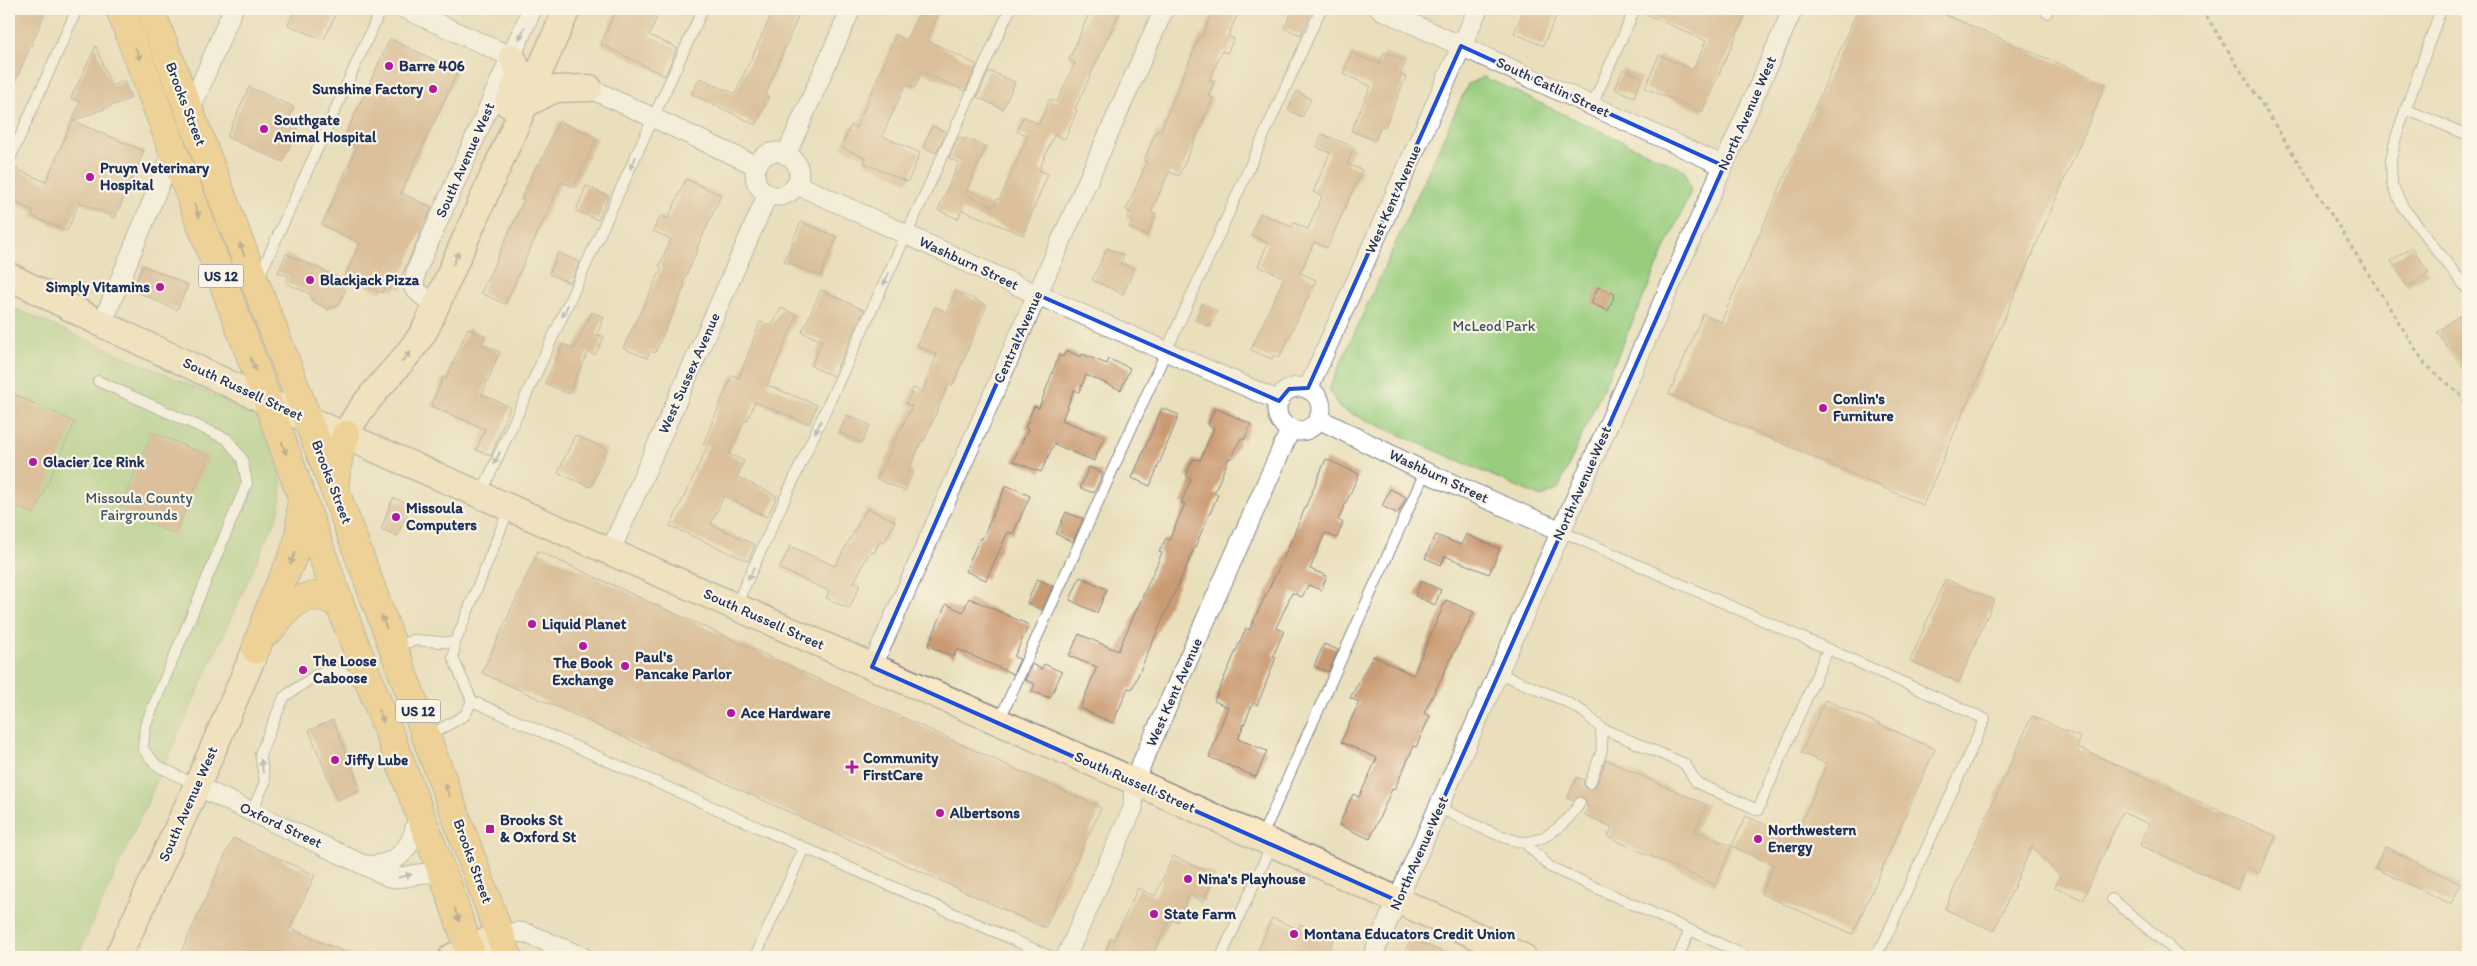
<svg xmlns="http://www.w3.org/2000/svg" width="2477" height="966" font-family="Itim,sans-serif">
  <rect width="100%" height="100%" fill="#fcf5e5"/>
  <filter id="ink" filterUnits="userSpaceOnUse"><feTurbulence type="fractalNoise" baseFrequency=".02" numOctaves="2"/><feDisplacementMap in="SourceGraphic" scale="10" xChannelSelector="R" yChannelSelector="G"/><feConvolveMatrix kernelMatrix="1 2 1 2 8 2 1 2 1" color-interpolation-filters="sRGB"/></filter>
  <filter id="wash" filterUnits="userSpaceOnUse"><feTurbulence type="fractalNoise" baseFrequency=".0096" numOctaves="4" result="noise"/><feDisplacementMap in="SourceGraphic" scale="20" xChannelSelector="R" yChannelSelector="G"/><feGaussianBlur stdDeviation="1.12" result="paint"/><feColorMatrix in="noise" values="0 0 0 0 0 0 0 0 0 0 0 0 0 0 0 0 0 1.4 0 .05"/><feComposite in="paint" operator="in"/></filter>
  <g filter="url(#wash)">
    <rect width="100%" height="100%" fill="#e9dfbb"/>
    <g fill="#99cd7e" stroke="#5a7e6e">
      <polygon points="1484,77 1684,170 1691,191 1558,489 1541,497 1339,408 1329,389 1468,84"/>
      <polygon points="9,306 254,413 268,431 282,483 279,512 77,957 9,957"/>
    </g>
    <g id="blocks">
      <g fill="#ca9b73">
        <polygon points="9,9 47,9 9,95"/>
        <polygon points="295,9 338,9 324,40 288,25"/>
        <polygon points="616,9 661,9 649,35 677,48 665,76 601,44"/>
        <polygon points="774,9 801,9 765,96 769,97 756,125 692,94 700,78 735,94"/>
        <polygon points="921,9 940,9 927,40 977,65 965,91 922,72 915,88 906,84 882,136 920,153 908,182 864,163 866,158 841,147 851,125 856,128 896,35 906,40"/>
        <polygon points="1091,9 1110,9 1119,13 1075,109 1077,110 1065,139 1054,135 1039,170 1048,174 1023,235 962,210 958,219 938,210 959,163 949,158 959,137 966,140 967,138 986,147 965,194 994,207 997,199 999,200 1028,136 1017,131 1023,117 1039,124 1050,99 1057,102 1075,63 1069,60"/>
        <polygon points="1214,9 1240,9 1228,36 1234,39 1227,53 1222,51 1209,81 1214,82 1208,96 1213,98 1179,176 1169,172 1151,212 1156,215 1147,236 1129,227 1132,221 1127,218 1130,212 1126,210 1147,162 1144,161 1157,130 1160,132 1200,35 1202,36"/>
        <polygon points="1293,9 1310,14 1301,35 1284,28"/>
        <polygon points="1524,9 1559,9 1543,46 1514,33"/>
        <polygon points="1642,9 1748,9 1702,112 1645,88 1659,55 1693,70 1706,41 1641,12"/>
        <polygon points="1858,9 1932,9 2106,84 1923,505 1669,394 1703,314 1721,322"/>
        <polygon points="390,39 458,71 401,193 432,207 395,291 385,287 382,293 345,277 360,243 322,225 357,146 343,140"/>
        <polygon points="96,46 111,86 124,81 131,98 73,121 144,151 115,218 79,202 67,231 32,216 34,211 9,200 9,181 14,168 46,182 80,102 71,98"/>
        <polygon points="1384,52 1406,62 1400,74 1406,77 1385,127 1381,126 1375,140 1351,131 1371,86 1343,74 1351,53 1379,64"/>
        <polygon points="1623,69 1642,77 1634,97 1615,89"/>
        <polygon points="989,71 1015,82 1003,109 977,97"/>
        <polygon points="249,87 294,107 290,116 301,121 283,162 227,137"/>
        <polygon points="1297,91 1311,99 1302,117 1288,110"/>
        <polygon points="559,121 597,138 574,187 561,182 505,304 481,293 524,200 521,199 537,164 539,165"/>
        <polygon points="932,126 946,132 936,153 923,147"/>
        <polygon points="1322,134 1354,147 1347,164 1362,170 1327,248 1314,242 1300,273 1316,280 1279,358 1274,355 1272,359 1251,350 1284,277 1258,266 1268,243 1251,235 1260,213 1292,227 1294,223 1308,229 1322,196 1313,192 1330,153 1317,147"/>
        <polygon points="686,179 721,195 697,248 698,249 683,283 685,285 655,353 650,351 647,358 623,348 662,268 659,266 671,239 653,231 660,216 668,219"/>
        <polygon points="586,186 609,196 598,220 576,211"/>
        <polygon points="801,222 837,237 820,276 784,261"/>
        <polygon points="2412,247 2429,273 2408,287 2391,261"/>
        <polygon points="1107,248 1124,255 1120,263 1134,269 1123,294 1092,280"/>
        <polygon points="558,253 580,262 570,283 549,274"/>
        <polygon points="286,254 349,282 339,305 328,309 312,301 310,294 286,283 289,276 278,272"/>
        <polygon points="143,265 188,285 177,310 133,290"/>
        <polygon points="1598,287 1615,294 1608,311 1591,303"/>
        <polygon points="821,290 864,310 833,376 811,366 822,341 802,332"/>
        <polygon points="956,291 987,305 952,386 948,385 924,441 922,440 909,470 913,472 905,491 877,479 912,406 906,404 913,388 922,392 937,355 917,346 935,307 946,312"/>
        <polygon points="1202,303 1217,311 1210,327 1195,320"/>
        <polygon points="781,308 797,315 767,385 817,405 809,424 755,402 747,421 745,420 729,454 744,461 737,477 777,496 767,517 724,496 711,524 755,545 748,561 670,526 708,446 703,444 732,375 739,378 760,322 772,326"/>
        <polygon points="592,312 604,317 597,334 604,337 595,355 588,352 569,394 545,383 563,344 574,349"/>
        <polygon points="2460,315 2468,325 2468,375 2437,332"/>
        <polygon points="468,328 485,336 481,344 500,352 482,394 510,407 491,456 476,450 485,429 431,406 443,377 446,379"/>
        <polygon points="1066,350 1081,357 1082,354 1107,364 1109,359 1130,368 1121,390 1086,375 1079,392 1074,390 1062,420 1104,437 1094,461 1054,444 1041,472 1013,461 1028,429 1025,428 1034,406 1039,408 1059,355 1063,357"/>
        <polygon points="9,392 75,422 34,514 9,503"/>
        <polygon points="1162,408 1179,415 1150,486 1132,478"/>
        <polygon points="1215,408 1251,424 1244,440 1241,438 1231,459 1229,458 1214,493 1218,495 1146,657 1132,689 1128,688 1113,723 1080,708 1097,667 1069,656 1079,634 1118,651 1162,553 1159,552 1166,538 1169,540 1185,504 1181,503 1191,479 1186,476 1193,459 1200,460 1214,428 1208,425"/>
        <polygon points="847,415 870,425 862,443 839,433"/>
        <polygon points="152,432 209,456 175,534 119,510"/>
        <polygon points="575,435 607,449 591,487 558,473"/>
        <polygon points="1326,459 1359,474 1338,520 1343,523 1337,538 1325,533 1310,569 1327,576 1321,590 1308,585 1302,597 1292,593 1276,628 1284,631 1273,656 1276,657 1263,691 1257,705 1253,703 1238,739 1267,751 1256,777 1209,757 1228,707 1214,701 1246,628 1249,630 1284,557"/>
        <polygon points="1089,467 1103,473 1094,493 1080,488"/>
        <polygon points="1006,485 1030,496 1013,534 1008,532 986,580 965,571 980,538 982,539"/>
        <polygon points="1390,489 1406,497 1398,514 1382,506"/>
        <polygon points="393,498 411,505 397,536 381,529"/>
        <polygon points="867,508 895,521 884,543 880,541 874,553 870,551 854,582 860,585 849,609 826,598 829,591 780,569 790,546 835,566"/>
        <polygon points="1066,512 1083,519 1073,542 1056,534"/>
        <polygon points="1466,534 1500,549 1489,574 1445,556 1441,565 1425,558 1436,535 1461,545"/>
        <polygon points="538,551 1101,808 1045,928 482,673"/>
        <polygon points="1080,577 1107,589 1097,613 1070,600"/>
        <polygon points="1037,579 1053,586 1042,610 1027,603"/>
        <polygon points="1945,579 1994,600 1959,682 1910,661"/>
        <polygon points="1421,581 1441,590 1435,605 1415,596"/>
        <polygon points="969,598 1029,625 1014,657 1020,659 1013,674 957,649 954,657 928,646 946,604 963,612"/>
        <polygon points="1446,600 1474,612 1424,713 1430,716 1416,747 1414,746 1394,790 1392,789 1370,839 1339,825 1353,794 1359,797 1377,758 1341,742 1359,702 1350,698 1373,656 1413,675"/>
        <polygon points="1324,644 1338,650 1328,672 1314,666"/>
        <polygon points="1032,664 1041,669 1044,664 1062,672 1050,698 1032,691 1035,684 1025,680"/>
        <polygon points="1825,700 1935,749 1853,934 1761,894 1774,865 1732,846 1746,816 1795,838 1827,764 1801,753"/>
        <polygon points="2032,716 2081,738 2077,747 2276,836 2259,873 2247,867 2237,889 2140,845 2149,824 2122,812 2083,900 2055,887 2060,876 2032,846 1994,931 1945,909"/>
        <polygon points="333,720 361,790 337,800 309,730"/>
        <polygon points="1606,760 1707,805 1695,831 1732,846 1715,885 1608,837 1612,827 1585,815 1588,807 1584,798 1578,797 1573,800 1567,798 1577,777 1584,780 1583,785 1587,789 1595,788"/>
        <polygon points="233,838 315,875 290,928 355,957 179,957"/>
        <polygon points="2385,847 2461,884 2451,904 2375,868"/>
        <polygon points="1173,856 1215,875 1203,902 1189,895 1177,922 1170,919 1152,957 1103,957 1111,938 1114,940 1138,888 1155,896"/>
        <polygon points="1272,918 1298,929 1300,924 1334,939 1327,953 1321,951 1319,957 1255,957"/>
        <polygon points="1411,938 1454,957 1403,957"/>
      </g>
    </g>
  </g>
  <g filter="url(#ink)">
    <use href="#blocks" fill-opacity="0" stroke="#82878c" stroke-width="1"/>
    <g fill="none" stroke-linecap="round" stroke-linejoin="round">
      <g stroke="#82878c" stroke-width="12">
        <g id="lane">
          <polyline points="2046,9 2047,13"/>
          <polyline points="2441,9 2396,137 2391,160 2392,185 2403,207 2468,290"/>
          <polyline points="1592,105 1635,9"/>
          <polyline points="2405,109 2468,135"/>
          <polyline points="9,161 77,9"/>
          <polyline points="258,279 381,9"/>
          <polyline points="98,381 227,439 242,459 247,483 145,726 143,749 156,765 196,785"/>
          <polyline points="481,494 703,9"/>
          <polyline points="509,509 455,643 453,658 472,701 1052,957"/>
          <polyline points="736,605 1010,9"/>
          <polyline points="395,647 414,640 455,643"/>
          <polyline points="1828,649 1985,719 1883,944 1873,957"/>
          <polyline points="1498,673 1561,699 1584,712 1601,728 1685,764 1697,783 1758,810 1828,649 1561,531"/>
          <polyline points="999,721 1321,9"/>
          <polyline points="427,737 465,715 472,701"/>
          <polyline points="1590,783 1602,750 1601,728"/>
          <path d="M 1439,808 C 1457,816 1509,843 1525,842 C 1548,841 1568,821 1580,803"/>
          <polyline points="252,811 265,782 260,754 284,697 316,675 330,671 342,673 366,684"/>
          <polyline points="1261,838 1425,472"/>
          <polyline points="1524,842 1550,867 1690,930 1678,957"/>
          <polyline points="2112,899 2182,957"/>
          <polyline points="1690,930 1744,955"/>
          <polyline points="755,957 804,848"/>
          <polyline points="1221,957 1272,844"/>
        </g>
      </g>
      <g stroke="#82878c" stroke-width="21">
        <g id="street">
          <polyline points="405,9 512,57"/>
          <polyline points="1380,9 1724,166"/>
          <polyline points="589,88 757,166"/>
          <polyline points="189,113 233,9"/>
          <circle cx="777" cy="174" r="22"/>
          <polyline points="786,155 851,9"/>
          <polyline points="796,184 1036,294 1279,401"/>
          <polyline points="436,303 426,299 414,288 416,271 532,9"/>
          <polyline points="102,324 174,149"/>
          <circle cx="1299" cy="409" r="22"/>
          <polyline points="1308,389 1478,9"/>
          <polyline points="1319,419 1425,472 1561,531"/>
          <polyline points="610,552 768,194"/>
          <polyline points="872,667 1164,9"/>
          <path d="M 197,786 L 389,877 C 412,882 424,862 446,882"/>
          <path d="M 366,865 C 401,868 415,843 418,811"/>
          <polyline points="500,935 518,932 526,933 583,957"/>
          <polyline points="1066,957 1133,808 1134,781 1291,428"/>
          <polyline points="1372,957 1793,9"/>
        </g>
      </g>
      <g stroke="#82878c" stroke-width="29">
        <g id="secondary">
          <polyline points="508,104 520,75 512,57"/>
          <polyline points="525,104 555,89 589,88"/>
          <polyline points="9,276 102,324 268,402 1134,781 1523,957"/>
          <path d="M 346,435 C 365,393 405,366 427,326 L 567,9"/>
          <polyline points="118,957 197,786 256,649"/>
          <polyline points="452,957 500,935"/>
        </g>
      </g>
      <g stroke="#82878c" stroke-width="30">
        <g id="highway">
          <polyline points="120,9 268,402 340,605 446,882 472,957"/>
          <polyline points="150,9 334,488 508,957"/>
          <polyline points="334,486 339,454 346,435"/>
          <path d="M 269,631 C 288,606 307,583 340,605"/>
          <path d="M 256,649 C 262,632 267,614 274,598 C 289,562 302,549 301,507"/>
        </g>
      </g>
      <polyline stroke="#82878c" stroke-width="3" stroke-dasharray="4 4" stroke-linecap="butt" points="2202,9 2425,364 2460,394 2468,408"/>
      <use href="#lane" stroke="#fff" stroke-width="10"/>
      <use href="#street" stroke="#fff" stroke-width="19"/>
      <use href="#secondary" stroke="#fae7c3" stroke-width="26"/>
      <use href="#highway" stroke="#f2c26a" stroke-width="28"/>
    </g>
    <defs><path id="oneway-solid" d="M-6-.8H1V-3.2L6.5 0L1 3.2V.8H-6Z" transform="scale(1.25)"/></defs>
    <g fill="#8d97ae">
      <use href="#oneway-solid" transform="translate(522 33) rotate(113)"/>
      <use href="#oneway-solid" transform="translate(633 163) rotate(115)"/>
      <use href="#oneway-solid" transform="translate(886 279) rotate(115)"/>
      <use href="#oneway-solid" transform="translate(565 311) rotate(115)"/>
      <use href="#oneway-solid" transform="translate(818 427) rotate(115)"/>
      <use href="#oneway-solid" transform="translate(497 458) rotate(115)"/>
      <use href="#oneway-solid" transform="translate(751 574) rotate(115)"/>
      <use href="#oneway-solid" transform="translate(262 766) rotate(-100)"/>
      <use href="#oneway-solid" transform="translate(405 876) rotate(-14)"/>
    </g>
    <g fill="#867864">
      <use href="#oneway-solid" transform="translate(138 54) rotate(69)"/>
      <use href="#oneway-solid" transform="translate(197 211) rotate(70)"/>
      <use href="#oneway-solid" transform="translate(242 249) rotate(-111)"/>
      <use href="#oneway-solid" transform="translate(253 364) rotate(68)"/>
      <use href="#oneway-solid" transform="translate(284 448) rotate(71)"/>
      <use href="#oneway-solid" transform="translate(293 558) rotate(113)"/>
      <use href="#oneway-solid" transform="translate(384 622) rotate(-111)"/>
      <use href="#oneway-solid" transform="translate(381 716) rotate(69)"/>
      <use href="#oneway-solid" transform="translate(447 790) rotate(-110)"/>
      <use href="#oneway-solid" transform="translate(457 915) rotate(70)"/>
    </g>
    <g fill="#8a8b90">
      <use href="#oneway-solid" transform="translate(456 258) rotate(-66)"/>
      <use href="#oneway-solid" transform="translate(406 357) rotate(-48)"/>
    </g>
  </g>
  <path d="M0 0H2477V966H0ZM 1461,46 L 1724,166 L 1398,901 L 872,667 L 1036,294 L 1279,401 L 1289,389 L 1308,388 Z" fill="#e9dfbb" fill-opacity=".55" fill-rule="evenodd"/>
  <path fill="none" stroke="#1d4ed8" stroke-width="4" stroke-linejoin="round" d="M 1461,46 L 1724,166 L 1398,901 L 872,667 L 1036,294 L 1279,401 L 1289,389 L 1308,388 Z"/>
  <g fill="#b5179e" stroke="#fcf5e5" stroke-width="2">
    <circle cx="389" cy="66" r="5"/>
    <circle cx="433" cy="89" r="5"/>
    <circle cx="264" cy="129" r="5"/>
    <circle cx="90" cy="177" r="5"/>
    <circle cx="310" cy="280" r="5"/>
    <circle cx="160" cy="287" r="5"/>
    <circle cx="1823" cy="408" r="5"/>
    <circle cx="33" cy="462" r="5"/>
    <circle cx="396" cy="517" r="5"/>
    <circle cx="532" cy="624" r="5"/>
    <circle cx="583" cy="646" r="5"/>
    <circle cx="625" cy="666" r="5"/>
    <circle cx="303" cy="670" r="5"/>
    <circle cx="731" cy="713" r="5"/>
    <circle cx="335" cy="760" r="5"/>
    <path d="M849.5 759.5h5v5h5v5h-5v5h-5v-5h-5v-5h5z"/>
    <circle cx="940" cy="813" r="5"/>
    <rect x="485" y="824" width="10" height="10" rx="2.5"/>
    <circle cx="1758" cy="839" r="5"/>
    <circle cx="1188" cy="879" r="5"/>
    <circle cx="1154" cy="914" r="5"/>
    <circle cx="1294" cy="934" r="5"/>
  </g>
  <g text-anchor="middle" stroke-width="4.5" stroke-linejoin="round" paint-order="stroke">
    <g fill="#fcf5e5" stroke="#5e6a86" stroke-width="1">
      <rect x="198.5" y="264.5" width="45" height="23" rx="4"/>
      <rect x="395.5" y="699.5" width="45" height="23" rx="4"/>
    </g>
    <g font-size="14" font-weight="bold" fill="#1b2f5e">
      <text x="221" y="281">US 12</text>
      <text x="418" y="716">US 12</text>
    </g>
    <g font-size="15" font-weight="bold" fill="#1b2f5e" stroke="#fcf5e5" text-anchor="start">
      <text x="399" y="71">Barre 406</text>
      <text x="423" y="94" text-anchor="end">Sunshine Factory</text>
      <text x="274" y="125">Southgate<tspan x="274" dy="17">Animal Hospital</tspan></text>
      <text x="100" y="173">Pruyn Veterinary<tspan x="100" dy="17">Hospital</tspan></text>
      <text x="320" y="285">Blackjack Pizza</text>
      <text x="150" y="292" text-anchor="end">Simply Vitamins</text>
      <text x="1833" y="404">Conlin's<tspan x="1833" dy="17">Furniture</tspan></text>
      <text x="43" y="467">Glacier Ice Rink</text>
      <text x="406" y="513">Missoula<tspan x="406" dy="17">Computers</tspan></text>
      <text x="542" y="629">Liquid Planet</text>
      <text x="635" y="662">Paul's<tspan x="635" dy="17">Pancake Parlor</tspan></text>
      <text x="313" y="666">The Loose<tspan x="313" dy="17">Caboose</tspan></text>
      <text x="583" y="668" text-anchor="middle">The Book<tspan x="583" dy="17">Exchange</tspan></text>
      <text x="741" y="718">Ace Hardware</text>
      <text x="863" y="763">Community<tspan x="863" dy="17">FirstCare</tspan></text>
      <text x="345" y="765">Jiffy Lube</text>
      <text x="950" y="818">Albertsons</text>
      <text x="500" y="825">Brooks St<tspan x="500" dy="17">&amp; Oxford St</tspan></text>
      <text x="1768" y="835">Northwestern<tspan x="1768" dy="17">Energy</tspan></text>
      <text x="1198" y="884">Nina's Playhouse</text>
      <text x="1164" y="919">State Farm</text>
      <text x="1304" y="939">Montana Educators Credit Union</text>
    </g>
    <g font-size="15" fill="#1b2f5e" stroke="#fcf5e5">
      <text transform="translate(1553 87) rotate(25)" y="5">South Catlin Street</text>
      <text transform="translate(186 104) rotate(69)" y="5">Brooks Street</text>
      <text transform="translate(1747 113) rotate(-66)" y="5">North Avenue West</text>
      <text transform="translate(465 160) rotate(-66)" y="5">South Avenue West</text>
      <text transform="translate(1393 199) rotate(-66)" y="5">West Kent Avenue</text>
      <text transform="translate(969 263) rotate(25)" y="5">Washburn Street</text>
      <text transform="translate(1018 337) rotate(-66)" y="5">Central Avenue</text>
      <text transform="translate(689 373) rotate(-66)" y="5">West Sussex Avenue</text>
      <text transform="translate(243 389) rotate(25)" y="5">South Russell Street</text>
      <text transform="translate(1439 476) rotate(25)" y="5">Washburn Street</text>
      <text transform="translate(332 482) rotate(69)" y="5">Brooks Street</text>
      <text transform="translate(1582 483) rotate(-66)" y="5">North Avenue West</text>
      <text transform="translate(764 619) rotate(24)" y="5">South Russell Street</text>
      <text transform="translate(1174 692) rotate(-66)" y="5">West Kent Avenue</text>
      <text transform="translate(1135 782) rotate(24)" y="5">South Russell Street</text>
      <text transform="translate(188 804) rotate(-66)" y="5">South Avenue West</text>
      <text transform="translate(281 825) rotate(25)" y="5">Oxford Street</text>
      <text transform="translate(1419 853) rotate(-66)" y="5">North Avenue West</text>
      <text transform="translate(473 861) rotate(70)" y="5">Brooks Street</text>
    </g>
    <g font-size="15" fill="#3a5666" stroke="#fcf5e5">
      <text x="1494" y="331">McLeod Park</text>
      <text x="139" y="503">Missoula County<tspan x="139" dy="17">Fairgrounds</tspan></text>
    </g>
  </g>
  <rect width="2477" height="966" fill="none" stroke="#fcf5e5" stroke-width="30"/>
</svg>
